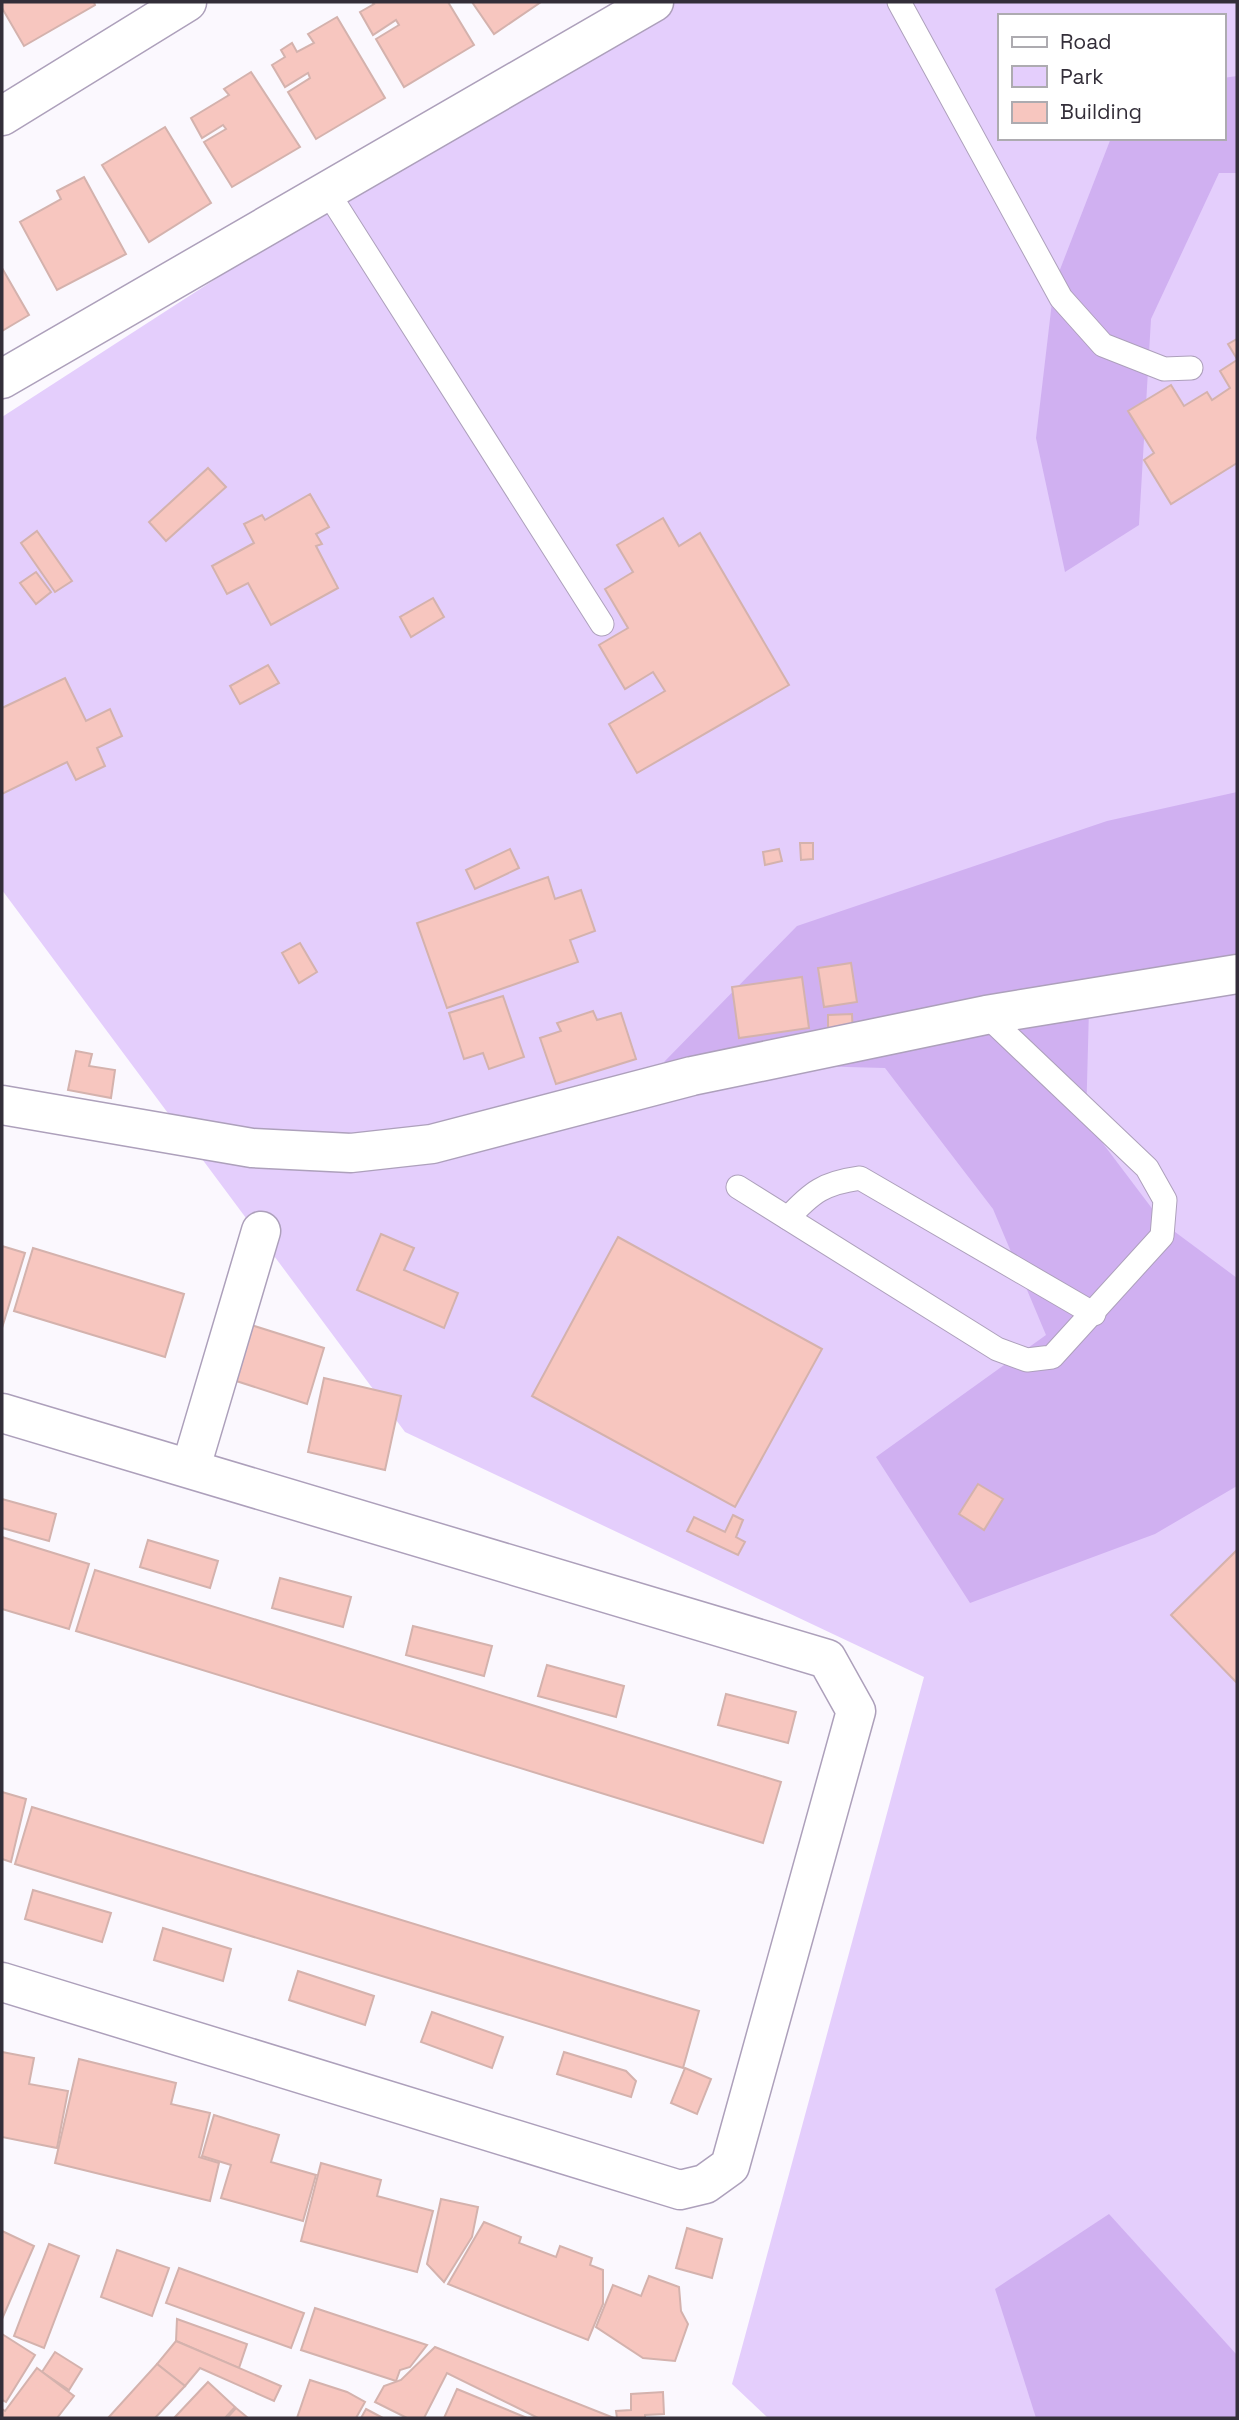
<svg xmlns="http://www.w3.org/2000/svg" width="1239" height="2420" font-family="'Space Grotesk',sans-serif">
  <rect width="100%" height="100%" fill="#fbf8fe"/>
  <path fill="#e4cefc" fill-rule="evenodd" d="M 644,2 L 1237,2 L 1237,2418 L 768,2418 L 732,2384 L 924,1677 L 405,1432 L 2,890 L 2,417 ZM 999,16 L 1223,16 L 1223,138 L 999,138 Z"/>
  <g fill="#d0b0f1">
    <polygon points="1237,76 1237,173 1219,173 1151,319 1139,525 1065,572 1036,438 1054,285 1111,138 1223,138 1223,78"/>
    <polygon points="1237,792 1237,987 1089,1009 1086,1121 1163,1223 1237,1278 1237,1486 1155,1534 970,1603 876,1457 1046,1335 993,1209 885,1068 664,1062 797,926 1107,821"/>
    <polygon points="1109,2214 1237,2355 1237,2418 1036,2418 995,2289"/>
  </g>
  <g fill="#f7c6bf" stroke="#d4b2ad" stroke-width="2">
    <polygon points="2,2 94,2 95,5 24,46 2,8"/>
    <polygon points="372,2 448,2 474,45 404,87 376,39 399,25 396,20 373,35 360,12 374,4"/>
    <polygon points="472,2 541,2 494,34"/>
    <polygon points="337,17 385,98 316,139 288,92 310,78 308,73 285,87 272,65 285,57 281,50 292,43 297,52 314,43 308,34"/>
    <polygon points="251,72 300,147 232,187 204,142 226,129 223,125 202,138 191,118 229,95 224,89"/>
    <polygon points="165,127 211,203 149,242 102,165"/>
    <polygon points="84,177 126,254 57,290 20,222 61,199 57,191"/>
    <polygon points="2,268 29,315 2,331"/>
    <polygon points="1237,339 1237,359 1228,344"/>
    <polygon points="1237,360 1237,463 1171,504 1144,460 1154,453 1128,411 1171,385 1184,406 1207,392 1212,400 1230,388 1220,371"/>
    <polygon points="208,468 226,487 166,541 149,522"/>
    <polygon points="310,494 329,527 316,534 322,544 316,546 338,588 271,625 248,583 227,594 212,566 254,543 244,524 262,515 265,520"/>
    <polygon points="663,518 679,546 700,533 789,685 637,773 609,724 665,691 653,672 625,689 599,645 628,628 605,589 633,572 617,545"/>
    <polygon points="37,531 72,581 55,592 21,543"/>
    <polygon points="36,572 51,592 36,604 20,583"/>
    <polygon points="433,598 444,617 411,637 400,617"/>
    <polygon points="268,665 279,683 240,704 230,686"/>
    <polygon points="65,678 86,721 110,709 122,736 97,748 105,766 76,780 67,762 2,794 2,708"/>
    <polygon points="800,843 813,843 813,859 801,860"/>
    <polygon points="510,849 519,868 475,889 466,870"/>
    <polygon points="779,849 782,861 765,865 763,852"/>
    <polygon points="548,877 555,899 581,890 595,931 570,940 578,962 447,1008 417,923"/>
    <polygon points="300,943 317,972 299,983 282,953"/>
    <polygon points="851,963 857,1002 824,1007 818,968"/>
    <polygon points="802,977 809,1028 739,1038 732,987"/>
    <polygon points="503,996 524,1057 489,1069 483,1053 464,1059 449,1013"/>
    <polygon points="593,1011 597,1020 621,1013 636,1059 556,1084 540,1038 561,1031 557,1023"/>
    <polygon points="852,1014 853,1039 828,1040 828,1015"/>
    <polygon points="76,1051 92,1054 89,1066 115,1070 111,1098 68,1090"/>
    <polygon points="381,1234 414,1248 404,1270 458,1293 444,1328 357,1290"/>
    <polygon points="618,1237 822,1349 735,1507 532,1396"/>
    <polygon points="2,1246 25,1253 2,1328"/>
    <polygon points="33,1248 184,1294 165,1357 14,1311"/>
    <polygon points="245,1323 324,1348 307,1404 227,1378"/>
    <polygon points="324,1378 401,1396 385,1470 308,1452"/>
    <polygon points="978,1484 1003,1499 984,1530 959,1514"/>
    <polygon points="2,1499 56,1514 49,1541 2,1528"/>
    <polygon points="733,1515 743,1520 736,1537 745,1542 738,1555 687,1531 694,1517 725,1532"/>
    <polygon points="2,1537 89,1564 69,1629 2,1609"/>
    <polygon points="148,1540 218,1561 210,1588 140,1567"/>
    <polygon points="1237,1550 1237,1683 1171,1615"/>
    <polygon points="95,1570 781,1782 763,1843 76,1631"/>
    <polygon points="280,1578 351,1597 343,1627 272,1608"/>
    <polygon points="413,1626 492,1646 484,1676 406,1655"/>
    <polygon points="547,1665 624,1686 616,1717 538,1696"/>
    <polygon points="726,1694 796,1712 788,1743 718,1725"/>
    <polygon points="2,1792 26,1799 11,1862 2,1859"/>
    <polygon points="32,1807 699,2011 683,2068 15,1864"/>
    <polygon points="33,1890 111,1913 102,1942 25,1919"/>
    <polygon points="163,1928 231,1949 223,1981 154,1960"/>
    <polygon points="298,1971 374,1996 365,2025 289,2000"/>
    <polygon points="432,2012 503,2037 492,2068 421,2042"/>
    <polygon points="2,2052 34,2058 29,2084 68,2091 57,2148 2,2137"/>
    <polygon points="564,2052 626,2071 636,2081 631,2097 557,2074"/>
    <polygon points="79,2059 176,2083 171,2104 210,2113 199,2157 219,2163 210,2201 55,2163"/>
    <polygon points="685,2068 711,2079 697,2114 671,2103"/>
    <polygon points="214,2115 279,2135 271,2162 316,2175 303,2221 221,2198 231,2165 202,2156"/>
    <polygon points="321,2163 381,2180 377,2196 433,2211 417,2272 301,2241"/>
    <polygon points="441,2199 478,2207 472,2237 444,2282 427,2264"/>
    <polygon points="484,2222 521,2237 519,2243 556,2257 560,2246 592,2258 590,2265 603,2270 603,2304 588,2340 448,2284"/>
    <polygon points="687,2228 722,2239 712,2278 676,2268"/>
    <polygon points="2,2231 34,2246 2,2319"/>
    <polygon points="49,2244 79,2256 44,2348 14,2336"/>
    <polygon points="117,2250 169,2268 152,2316 101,2297"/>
    <polygon points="179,2268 304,2313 291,2348 166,2303"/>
    <polygon points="649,2276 679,2287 681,2311 688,2324 675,2361 643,2358 596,2327 613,2285 641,2296"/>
    <polygon points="315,2308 427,2345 410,2367 400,2370 396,2381 301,2350"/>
    <polygon points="177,2319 247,2344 239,2368 176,2341"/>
    <polygon points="2,2334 35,2355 6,2402 2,2400"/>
    <polygon points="176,2341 281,2386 274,2401 200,2368 185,2386 157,2364"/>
    <polygon points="435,2347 614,2418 538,2418 447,2373 424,2418 407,2418 375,2402 384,2386 401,2380"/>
    <polygon points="55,2352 82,2369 69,2390 42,2372"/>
    <polygon points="157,2364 185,2386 155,2418 108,2418"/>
    <polygon points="37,2368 74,2396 57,2418 2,2418 2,2409 5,2411"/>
    <polygon points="310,2380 347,2392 365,2402 356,2418 297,2418"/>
    <polygon points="208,2382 235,2407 225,2418 174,2418"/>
    <polygon points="457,2389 527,2418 444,2418"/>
    <polygon points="663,2392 664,2414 645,2415 645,2418 617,2418 616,2411 631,2410 631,2394"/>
    <polygon points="236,2408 248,2418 227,2418"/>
    <polygon points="366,2409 383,2418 361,2418"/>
  </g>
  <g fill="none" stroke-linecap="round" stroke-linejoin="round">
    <g stroke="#ada0bb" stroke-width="25">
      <g id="lane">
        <polyline points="899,2 1061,298 1103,345 1164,369 1191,368"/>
        <polyline points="327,191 602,624"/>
        <polyline points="738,1187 997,1349 1027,1360 1052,1357 1162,1236 1165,1200 1147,1168 986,1015"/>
        <path d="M 788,1218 C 812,1192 824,1183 860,1178 L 1094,1314"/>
      </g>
    </g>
    <g stroke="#ada0bb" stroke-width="41">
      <g id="street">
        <polyline points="2,116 187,2"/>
        <polyline points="2,379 654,2"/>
        <polyline points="2,1105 252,1148 351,1153 432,1144 692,1076 986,1015 1237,974"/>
        <polyline points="2,1413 827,1659 856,1711 730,2166 705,2184 680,2190 2,1982"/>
        <polyline points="191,1467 261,1231"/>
      </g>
    </g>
    <use href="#lane" stroke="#fff" stroke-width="23"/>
    <use href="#street" stroke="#fff" stroke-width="38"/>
  </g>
  <rect width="1239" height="2420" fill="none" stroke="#332e39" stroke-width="7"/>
  <rect x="998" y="14" width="228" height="126" fill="#ffffff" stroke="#adabb0" stroke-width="2"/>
  <rect x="1012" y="37" width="35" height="10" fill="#ffffff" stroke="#adabb0" stroke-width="2"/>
  <text x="1060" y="49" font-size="21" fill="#332e39">Road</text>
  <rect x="1012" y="66" width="35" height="21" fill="#e4cefc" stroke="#adabb0" stroke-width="2"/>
  <text x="1060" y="84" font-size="21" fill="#332e39">Park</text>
  <rect x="1012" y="102" width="35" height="21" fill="#f7c6bf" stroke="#adabb0" stroke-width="2"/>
  <text x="1060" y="119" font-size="21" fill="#332e39">Building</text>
</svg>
